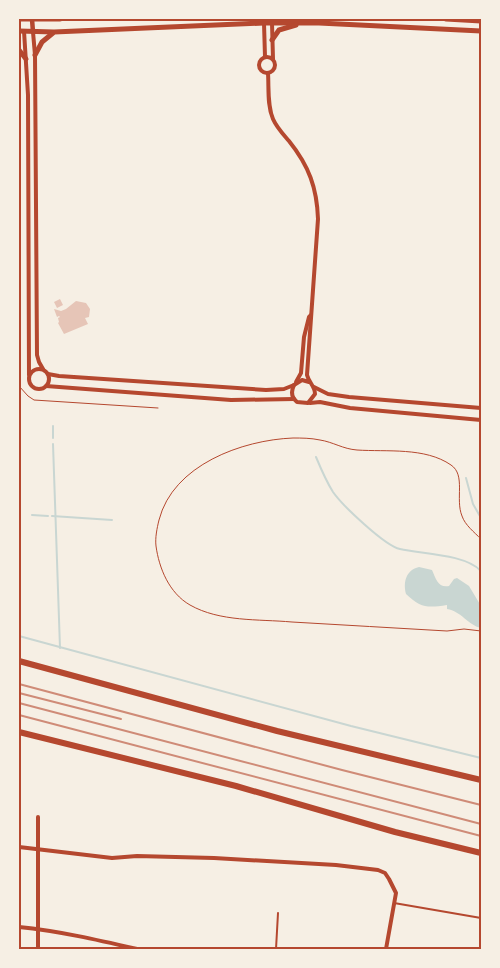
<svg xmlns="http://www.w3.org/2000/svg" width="500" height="968" font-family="Manrope,sans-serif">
  <rect width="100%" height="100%" fill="#f6efe4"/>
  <path fill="#c9d6d2" d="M 419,567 L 432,570 C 436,579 438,588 449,586 L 454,579 L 457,578 L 469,586 L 481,606 L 481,628 C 468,625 461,611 447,609 L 447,605 C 427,608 421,608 406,594 C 403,582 406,570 419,567 Z"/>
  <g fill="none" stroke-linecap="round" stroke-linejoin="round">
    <g stroke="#c9d6d2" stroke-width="2">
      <polyline points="53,426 53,438"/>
      <polyline points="53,444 60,648"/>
      <path d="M 316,457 C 321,469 326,481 333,492 C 342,505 385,546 400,549 C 422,554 465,554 481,571"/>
      <polyline points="466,478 473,504 481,518"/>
      <polyline points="32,515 48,516"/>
      <polyline points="52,516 112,520"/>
      <polyline points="19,636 351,726 481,758"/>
    </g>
  </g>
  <g fill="#e6c5b7">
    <polygon points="60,299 63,305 57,308 54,302"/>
    <polygon points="76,301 86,303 90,309 89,317 85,318 88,324 64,334 58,323 59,322 58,318 60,317 59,316 57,317 54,309 61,311 66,309"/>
  </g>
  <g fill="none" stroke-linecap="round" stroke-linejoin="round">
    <g stroke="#b5482f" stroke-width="1">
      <polyline points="19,386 28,396 34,400 158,408"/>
      <path d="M 481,539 C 474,532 465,525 462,516 C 455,499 466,475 451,465 C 425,447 387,452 357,450 C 343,449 333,442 320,440 C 311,438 301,438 293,438 C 242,440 173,465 159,520 C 157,528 155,538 156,546 C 159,568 169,593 190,605 C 220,622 258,619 292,622 C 344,625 395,628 447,631 L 464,629 L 481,631"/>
    </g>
    <g stroke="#b5482f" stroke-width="2">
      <polyline points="394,903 481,918"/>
      <polyline points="276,949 278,913"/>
    </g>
    <g stroke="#b5482f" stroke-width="4">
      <polyline points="264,23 265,57"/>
      <polyline points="272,23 273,59"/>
      <polyline points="24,31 28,95 29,375"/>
      <polyline points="33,32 35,55 37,355 39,362 43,369"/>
      <circle cx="267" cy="65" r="8"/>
      <path d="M 268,73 C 269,88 267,105 273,119 C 277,128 283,134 289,141 C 309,166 317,188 318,219 L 307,375 C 309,383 315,386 315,394 L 308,403 L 297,402 C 291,397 291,391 294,385 L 302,380 L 309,382"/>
      <circle cx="39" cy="379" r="10"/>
      <polyline points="48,374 59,376 266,390 284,389 294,385"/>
      <polyline points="296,382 301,373 304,337 309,317 311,315"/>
      <polyline points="46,386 231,400 294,399"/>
      <polyline points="314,387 328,394 349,397 481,408"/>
      <polyline points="310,403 320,402 350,408 481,420"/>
      <polyline points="38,817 38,949"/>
      <polyline points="19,847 112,858 137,856 214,858 336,865 378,870 385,873 389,879 396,893 386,949"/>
      <path d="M 19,927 C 59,931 98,940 137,949"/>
    </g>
    <polyline stroke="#b5482f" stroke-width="4.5" points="32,19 33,32"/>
    <g stroke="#b5482f" stroke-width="5">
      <polyline points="19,19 60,19"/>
      <polyline points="446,19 481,21"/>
      <polyline points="19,31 54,32 264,23 319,23 481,31"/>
      <polyline points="272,40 279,30 296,25"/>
      <polyline points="19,50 26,59"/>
      <polyline points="35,55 42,42 53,33"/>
    </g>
    <g stroke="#b5482f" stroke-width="6">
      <polyline points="19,661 277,731 481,780"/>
      <polyline points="19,732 236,786 395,832 481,853"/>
    </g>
    <g stroke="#cf8b77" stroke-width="2">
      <polyline points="19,684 342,770 481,805"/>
      <polyline points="19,693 121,719"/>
      <polyline points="19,703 481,824"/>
      <polyline points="19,715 481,836"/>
    </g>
  </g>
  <rect width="500" height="968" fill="none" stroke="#f6efe4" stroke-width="40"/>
  <rect x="20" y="20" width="460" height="928" fill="none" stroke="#b5482f" stroke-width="2"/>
</svg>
